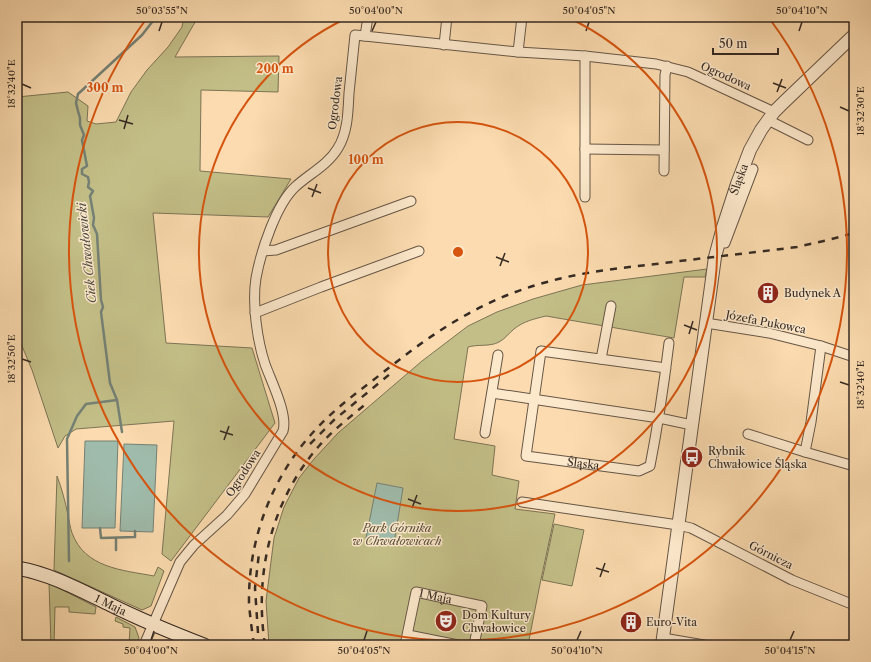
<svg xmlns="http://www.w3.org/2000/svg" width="871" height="662" font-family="'Libre Caslon Text',serif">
  <rect width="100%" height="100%" fill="#fbdbaf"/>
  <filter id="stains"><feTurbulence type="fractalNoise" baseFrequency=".005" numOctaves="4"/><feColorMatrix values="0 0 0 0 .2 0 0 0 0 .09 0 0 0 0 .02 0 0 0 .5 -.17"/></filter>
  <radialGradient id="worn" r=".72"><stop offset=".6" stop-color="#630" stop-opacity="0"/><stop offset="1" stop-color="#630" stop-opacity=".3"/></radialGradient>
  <g fill="#c3be87" stroke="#7c7455">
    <polygon points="184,17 198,17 175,57 279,56 278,92 201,90 200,171 291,179 268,217 153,213 166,343 252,348 275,423 171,561 162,554 174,421 76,429 65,436 58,448 32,370 17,334 17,97 68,92 88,106 87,121 96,124 116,122 131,92 147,70 168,47 182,27"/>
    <path d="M 707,269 L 705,277 L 684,277 L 674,338 L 546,316 C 534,319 524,321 514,329 C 509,333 505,339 499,342 C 490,347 478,344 468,347 L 454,439 L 495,446 L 492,475 L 519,481 L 515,509 L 555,514 L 540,584 L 528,645 L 269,645 L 266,601 L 274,538 L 284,507 L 299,478 L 314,459 L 338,433 L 422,361 L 468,326 L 497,312 L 533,299 L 582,285 Z"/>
    <path d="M 57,476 C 62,489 65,501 68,515 C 69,520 70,527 72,533 C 85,568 122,570 154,576 L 158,567 L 164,571 L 151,606 L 142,610 L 54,570 Z"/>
    <polygon points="554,524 584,530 572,586 542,580"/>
    <polygon points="49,583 96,607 95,614 69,612 69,607 55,607 54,645 51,645"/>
    <polygon points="116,617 135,627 139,638 136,645 129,645 130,628 123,627 123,624 115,621"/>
  </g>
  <g fill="#9fbbab" stroke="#758175">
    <polygon points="85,441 118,441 115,528 82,528"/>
    <polygon points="124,444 157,445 153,532 120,531"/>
    <polygon points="377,483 403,488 394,543 366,538"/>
  </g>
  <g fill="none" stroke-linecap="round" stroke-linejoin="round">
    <g stroke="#758175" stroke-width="2.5">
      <polyline points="122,432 117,400 110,383 101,312 103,307 101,300 97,234 93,225 94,218 90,196 93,191 88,187 89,182 88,177 82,174 82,169 87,166 82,140 84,135 80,125 80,118 78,111 76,103 78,94 142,35 156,17"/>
      <polyline points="100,528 101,538 135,537 135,531"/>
      <polyline points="116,550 116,538"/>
      <polyline points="69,561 67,439 77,416 86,404 117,400"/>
    </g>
    <g stroke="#665646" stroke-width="11">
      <g id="minor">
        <polyline points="365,36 368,17"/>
        <polyline points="444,45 447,17"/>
        <polyline points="518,52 522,17"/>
        <polyline points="585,56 585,197"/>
        <polyline points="768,120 808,140"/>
        <polyline points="585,149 664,150"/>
        <polyline points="664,171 665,75 667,66"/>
        <polyline points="718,242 725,243 753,169"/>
        <polyline points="263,251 276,250 411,201"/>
        <polyline points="255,313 321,287 419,251"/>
        <polyline points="706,323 769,333 821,346 854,357"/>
        <polyline points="601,359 611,306"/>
        <path id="s1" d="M 666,368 L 541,351 L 526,456 L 639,471 L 650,466 C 658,425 664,384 669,343"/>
        <polyline points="492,393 659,418 692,425"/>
        <polyline points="485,433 498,355"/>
        <polyline points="748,434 805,452 854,466"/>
        <polyline points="805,452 811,422 821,346"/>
        <polyline points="522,502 678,525 691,528 792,580 854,605"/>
        <polyline points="408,635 458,645"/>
        <polyline points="663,638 704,645"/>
        <path d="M 144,645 L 180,562 L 194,545 L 227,515 L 245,494 L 283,431 C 288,414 271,381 265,364 C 257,340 252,303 256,278 C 261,251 276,205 295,187 C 309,174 328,165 338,148 C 348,132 348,111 349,93 C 351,73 353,54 355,35 L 518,52 L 585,56 L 656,64 L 688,72 L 774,112"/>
        <path id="s2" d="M 405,645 L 416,592 L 482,606 L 474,645"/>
      </g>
    </g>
    <g stroke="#665646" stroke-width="14">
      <g id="tertiary">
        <path id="s3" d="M 662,645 L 715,257 L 723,227 L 737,184 L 750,150 L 761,130 L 774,112 L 783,103 L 854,35"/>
      </g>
    </g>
    <g stroke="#352a23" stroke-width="15">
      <g id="secondary">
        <path id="s4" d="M 17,568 C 51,574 80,590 111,605 C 141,620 173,633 204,645"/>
      </g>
    </g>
    <use href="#minor" stroke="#fce8cb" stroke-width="9"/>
    <use href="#tertiary" stroke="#fce8cb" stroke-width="12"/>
    <use href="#secondary" stroke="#fce8cb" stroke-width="13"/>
    <g stroke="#352a23" stroke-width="2.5" stroke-dasharray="7 7" stroke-linecap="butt">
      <polyline points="310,444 334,420 390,374"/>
      <polyline points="258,633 255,588 259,553"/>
      <path d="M 254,645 C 252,631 250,617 249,603 C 248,538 273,473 319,426 C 340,404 366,386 390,367 C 438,329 486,298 547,282 C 582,272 620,268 656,264 C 703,258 750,253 797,247 L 828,240 L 854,233"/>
      <path d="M 265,645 C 254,574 271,501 319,446 C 333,430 350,417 367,403"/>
    </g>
  </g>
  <path fill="none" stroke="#352a23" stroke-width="1.5" d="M 159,31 L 162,22M 372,31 L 376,22M 586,31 L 589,22M 799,31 L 802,22M 773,83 L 786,88M 22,84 L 31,88M 777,92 L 782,79M 840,107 L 849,111M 119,120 L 133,124M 124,129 L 128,115M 308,188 L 321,193M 312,197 L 317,184M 496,257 L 509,262M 500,266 L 505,253M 684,325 L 697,330M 689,334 L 693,321M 22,359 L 31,362M 840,382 L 849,385M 220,431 L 233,435M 224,440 L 229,426M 408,499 L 421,504M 412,508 L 417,495M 596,568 L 609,572M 600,577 L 605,563M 151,640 L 154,631M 364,640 L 367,631M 577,640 L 581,631M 790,640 L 794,631"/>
  <g fill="none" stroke="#d6540e" stroke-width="2">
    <circle cx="458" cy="252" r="130"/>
    <path d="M567 17A259 259 0 1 1 349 17"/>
    <path d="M769 18A389 389 0 1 1 147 18"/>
  </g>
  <defs>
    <g id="building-disc" transform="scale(1.15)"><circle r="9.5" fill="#8f2418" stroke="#fce8cb"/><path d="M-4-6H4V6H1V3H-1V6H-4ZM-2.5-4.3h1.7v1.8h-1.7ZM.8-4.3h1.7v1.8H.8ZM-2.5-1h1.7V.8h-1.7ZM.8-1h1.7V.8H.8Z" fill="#fff"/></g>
    <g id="bus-disc" transform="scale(1.15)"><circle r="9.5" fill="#8f2418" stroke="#fce8cb"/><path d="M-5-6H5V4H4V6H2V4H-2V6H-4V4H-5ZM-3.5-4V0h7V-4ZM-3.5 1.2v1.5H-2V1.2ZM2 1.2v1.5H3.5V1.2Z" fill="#fff"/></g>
    <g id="theatre-disc" transform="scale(1.15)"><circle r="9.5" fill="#8f2418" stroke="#fce8cb"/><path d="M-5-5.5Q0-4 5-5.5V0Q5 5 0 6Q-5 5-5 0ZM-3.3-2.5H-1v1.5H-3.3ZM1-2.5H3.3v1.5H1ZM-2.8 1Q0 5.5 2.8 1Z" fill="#fff"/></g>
  </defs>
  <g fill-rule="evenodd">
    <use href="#building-disc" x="768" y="293"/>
    <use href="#bus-disc" x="692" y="457"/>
    <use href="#theatre-disc" x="446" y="621"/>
    <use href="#building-disc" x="631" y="622"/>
  </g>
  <g text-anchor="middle" stroke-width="3" stroke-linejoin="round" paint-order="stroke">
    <g font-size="11" fill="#352a23" stroke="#fce8cb">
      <text transform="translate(726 76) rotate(24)" y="4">Ogrodowa</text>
      <text transform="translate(335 103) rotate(-83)" y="4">Ogrodowa</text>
      <text dy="4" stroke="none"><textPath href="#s3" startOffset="473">Śląska</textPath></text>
      <text transform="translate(766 322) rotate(11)" y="4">Józefa Pukowca</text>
      <text dy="4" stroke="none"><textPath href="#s1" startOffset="290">Śląska</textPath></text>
      <text transform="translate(243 473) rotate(-57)" y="4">Ogrodowa</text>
      <text transform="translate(771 555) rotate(27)" y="4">Górnicza</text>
      <text dy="4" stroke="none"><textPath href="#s2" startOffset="74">1 Maja</textPath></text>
      <text dy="4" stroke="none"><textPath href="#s4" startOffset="101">1 Maja</textPath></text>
    </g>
    <g font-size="11" fill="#352a23" stroke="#fce8cb" text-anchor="start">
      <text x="784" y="297">Budynek A</text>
      <text x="708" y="455">Rybnik<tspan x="708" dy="13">Chwałowice Śląska</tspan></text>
      <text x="462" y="619">Dom Kultury<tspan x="462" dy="13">Chwałowice</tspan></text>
      <text x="646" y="626">Euro-Vita</text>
    </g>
    <g font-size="11" font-style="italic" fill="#584f3c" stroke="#fce8cb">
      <text x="397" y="532">Park Górnika<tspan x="397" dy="13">w Chwałowicach</tspan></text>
    </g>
    <g font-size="12" font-style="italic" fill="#504e45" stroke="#fce8cb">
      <text transform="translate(87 253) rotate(-96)" y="4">Ciek Chwałowicki</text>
    </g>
  </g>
  <circle cx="458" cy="252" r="6" fill="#d6540e" stroke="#fce8cb" stroke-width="2"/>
  <g font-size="12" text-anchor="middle" font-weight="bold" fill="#d6540e" stroke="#fce8cb" stroke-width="3" stroke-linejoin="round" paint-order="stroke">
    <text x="275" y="73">200 m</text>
    <text x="105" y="92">300 m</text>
    <text x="366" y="164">100 m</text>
  </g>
  <rect width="871" height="662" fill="none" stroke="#fbdbaf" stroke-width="44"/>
  <path d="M713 48v6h65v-6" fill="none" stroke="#352a23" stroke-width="2"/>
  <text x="719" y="48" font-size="12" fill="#352a23" stroke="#fce8cb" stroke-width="3" paint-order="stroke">50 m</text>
  <rect x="22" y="22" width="827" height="618" fill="none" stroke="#352a23" stroke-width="1.5"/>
  <g font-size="10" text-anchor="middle" fill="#352a23">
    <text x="162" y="14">50°03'55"N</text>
    <text x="376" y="14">50°04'00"N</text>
    <text x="589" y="14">50°04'05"N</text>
    <text x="802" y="14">50°04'10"N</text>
    <text transform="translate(11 84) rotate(-90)" y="4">18°32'40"E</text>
    <text transform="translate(860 111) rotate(-90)" y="4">18°32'30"E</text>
    <text transform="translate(11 359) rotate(-90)" y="4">18°32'50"E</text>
    <text transform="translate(860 385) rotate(-90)" y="4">18°32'40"E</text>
    <text x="151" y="654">50°04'00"N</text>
    <text x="364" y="654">50°04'05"N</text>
    <text x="577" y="654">50°04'10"N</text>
    <text x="790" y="654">50°04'15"N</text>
  </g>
  <rect width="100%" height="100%" filter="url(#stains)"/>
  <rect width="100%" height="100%" fill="url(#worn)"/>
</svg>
